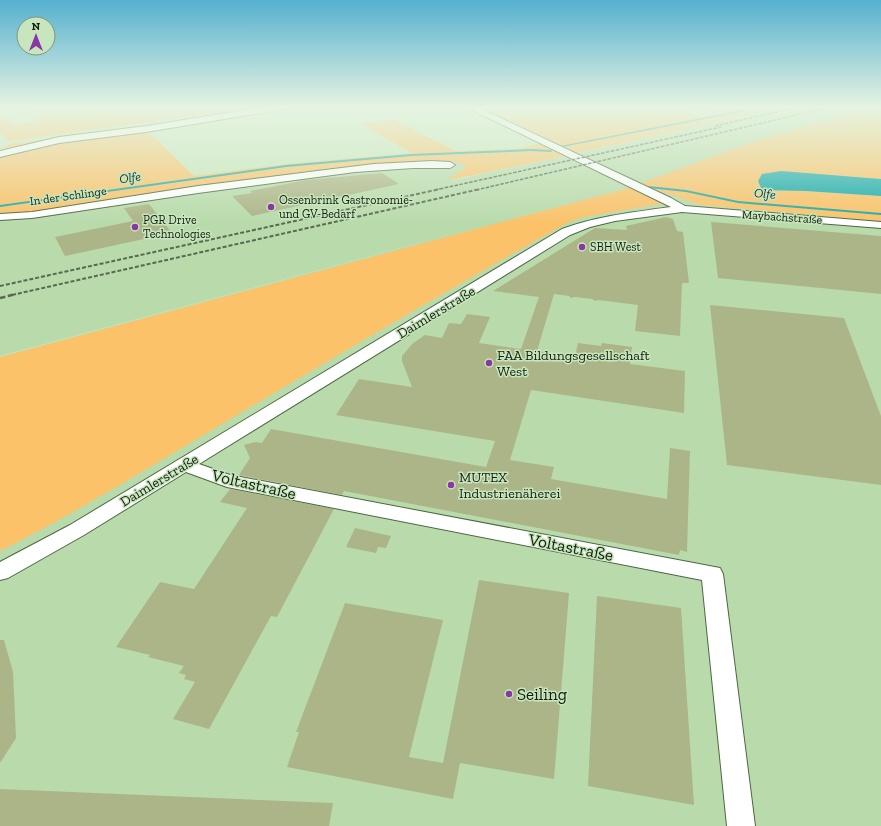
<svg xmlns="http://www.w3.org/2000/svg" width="881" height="826" font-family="'Zilla Slab',serif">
  <rect width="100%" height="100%" fill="#c8e6bd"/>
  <polygon fill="#b9dbac" points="789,107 881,107 881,826 0,826 0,357 597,195 0,356 0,215 387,165 447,161 458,162 466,167 461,172 454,174 457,176 451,181"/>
  <g fill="#fbc26a">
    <polygon points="37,107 62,107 75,112 98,107 262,107 9,141 0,132 0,117 4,116 16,125 40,120 32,115 40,113 35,110"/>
    <polygon points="479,107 674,107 702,117 718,113 702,107 787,107 576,153 557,143"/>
    <polygon points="871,107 881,107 881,179 781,171 763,190 806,191 881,196 881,221 701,205 639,184 754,141"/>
    <polygon points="392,119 456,151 516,149 542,143 566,156 450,180 450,177 457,176 453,173 461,172 466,167 458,162 447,161 387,165 33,213 0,215 0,207 197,179 0,205 0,155 38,145 147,130 194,176 288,164 412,153 360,124"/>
    <polygon points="66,138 0,151 11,143"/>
    <path d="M 632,187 L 662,202 L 661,204 L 583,217 L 567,223 C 449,289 333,358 217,427 C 146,469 74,514 0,551 L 0,357 Z"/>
  </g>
  <polygon fill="#19a9ab" points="781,171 881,179 881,196 806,191 762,190 758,181 762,174"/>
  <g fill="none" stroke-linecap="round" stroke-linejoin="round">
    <g fill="#19a9ab" fill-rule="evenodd">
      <polygon points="748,107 751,107 747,111 562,147 561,146 746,109"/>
      <polygon points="531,149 551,150 552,151 551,152 531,151 411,156 286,167 0,207 0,205 286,165 411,154"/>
      <polygon points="648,186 686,190 738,201 881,213 881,215 738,203 686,192 649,188 648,188"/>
    </g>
  </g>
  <g fill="#acb587">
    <polygon points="382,173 399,184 252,216 232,196 252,193 250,191 306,180"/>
    <polygon points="149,204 172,233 65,256 55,237 133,221 124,208"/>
    <polygon points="666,217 673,219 677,231 683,232 689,283 682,283 680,336 635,331 638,305 598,300 595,301 592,299 575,297 571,298 569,296 554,294 537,351 575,356 578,343 601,346 602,343 632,347 630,364 685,371 684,413 531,390 510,460 554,467 551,479 667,499 670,448 690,451 687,552 680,550 679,555 344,491 342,495 239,475 250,458 244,445 255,442 262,443 271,429 486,467 495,441 336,415 359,379 412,387 402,361 402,356 412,344 425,335 442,338 449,323 461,324 467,314 490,317 479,343 521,349 539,297 493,291 595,228 627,230 626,226"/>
    <polygon points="711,222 881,236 881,294 718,278"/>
    <polygon points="710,305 844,318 881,416 881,485 727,465"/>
    <polygon points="230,489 334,509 277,617 271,616 209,729 173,719 195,682 184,679 186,675 179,673 184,666 148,657 150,655 116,647 160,582 194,589 247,508 220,502"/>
    <polygon points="355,528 391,536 386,548 378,547 376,553 346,547"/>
    <polygon points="479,580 569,593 554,779 460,763 453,799 287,767 299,732 296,732 345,603 443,620 409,757 443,763"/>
    <polygon points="597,596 681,608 694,805 588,786"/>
    <polygon points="0,640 4,640 13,672 16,738 0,763"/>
    <polygon points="0,789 333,803 329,826 0,826"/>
  </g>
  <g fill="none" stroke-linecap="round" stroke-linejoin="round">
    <g stroke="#4d6742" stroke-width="2">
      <g id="minor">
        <polygon points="266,107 288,107 284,109 146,132 59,143 0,157 0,151 59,137 146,126"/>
        <path d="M 466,107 L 477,107 L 671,198 L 685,206 L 881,222 L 881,228 L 682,212 L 615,221 L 590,227 L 570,235 L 199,464 L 230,475 L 720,568 L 723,574 L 755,826 L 727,826 L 702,580 L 227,487 L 186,472 L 84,535 L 8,578 L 0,580 L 0,562 L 70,525 L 562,229 C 597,216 634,212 671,207 Z"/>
        <polygon points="432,161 450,162 455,165 450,168 413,168 355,172 198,193 32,218 0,220 0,214 32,212 198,186 317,171 374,164"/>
      </g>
    </g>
    <use href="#minor" fill="#fff" fill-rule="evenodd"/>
    <g stroke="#576950" stroke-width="1.5" stroke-dasharray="3.5 1.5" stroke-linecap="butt">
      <polyline points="715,126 798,107"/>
      <polyline points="435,190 721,127"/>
      <polyline points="476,190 831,107"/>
    </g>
    <g stroke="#576950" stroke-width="2" stroke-dasharray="4 2" stroke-linecap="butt">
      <polyline points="0,286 440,189"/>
      <polyline points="12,295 480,189"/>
    </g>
    <polyline stroke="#576950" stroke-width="2.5" stroke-dasharray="5.5 2.5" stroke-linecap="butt" points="0,298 16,294"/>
  </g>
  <linearGradient id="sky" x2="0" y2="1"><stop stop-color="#55b0d0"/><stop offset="0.48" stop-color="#e6f4e1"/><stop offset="1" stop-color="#e6f4e1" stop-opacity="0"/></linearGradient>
  <rect width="881" height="223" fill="url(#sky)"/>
  <g fill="#8a36a5" stroke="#c8e6bd" stroke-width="1.5">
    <circle cx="271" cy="207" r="4"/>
    <circle cx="135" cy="227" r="4"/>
    <circle cx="582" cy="247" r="4"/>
    <circle cx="489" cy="363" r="4"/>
    <circle cx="451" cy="485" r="4"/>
    <circle cx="509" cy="694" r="4"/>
  </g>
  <g text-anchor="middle" stroke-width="3" stroke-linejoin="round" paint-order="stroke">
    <g font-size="12" fill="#131e0f" stroke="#c8e6bd">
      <text transform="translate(68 196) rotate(-8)" y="4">In der Schlinge</text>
      <text transform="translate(782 217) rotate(4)" y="4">Maybachstraße</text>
    </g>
    <g font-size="12" fill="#131e0f" stroke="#c8e6bd" text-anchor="start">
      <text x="279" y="204">Ossenbrink Gastronomie-<tspan x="279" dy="14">und GV-Bedarf</tspan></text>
      <text x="143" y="224">PGR Drive<tspan x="143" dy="14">Technologies</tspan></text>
      <text x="590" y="251">SBH West</text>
    </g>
    <g font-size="13" font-style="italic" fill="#183334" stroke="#c8e6bd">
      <text transform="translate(130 177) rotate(-8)" y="5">Olfe</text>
      <text transform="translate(765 193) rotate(5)" y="5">Olfe</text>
    </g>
    <g font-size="14" fill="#131e0f" stroke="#c8e6bd">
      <text transform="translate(436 312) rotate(-31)" y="5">Daimlerstraße</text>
      <text transform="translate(159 480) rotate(-31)" y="5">Daimlerstraße</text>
    </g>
    <g font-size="14" fill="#131e0f" stroke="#c8e6bd" text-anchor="start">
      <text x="497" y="360">FAA Bildungsgesellschaft<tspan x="497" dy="16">West</tspan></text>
      <text x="459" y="482">MUTEX<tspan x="459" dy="16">Industrienäherei</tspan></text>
    </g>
    <g font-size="17" fill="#131e0f" stroke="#c8e6bd">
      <text transform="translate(254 484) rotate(13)" y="6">Voltastraße</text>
      <text transform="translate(571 547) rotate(11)" y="6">Voltastraße</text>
    </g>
    <g font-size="17" fill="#131e0f" stroke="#c8e6bd" text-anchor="start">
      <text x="517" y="700">Seiling</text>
    </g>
  </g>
  <g transform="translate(36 36)"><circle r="19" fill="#c8e6bd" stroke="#809677"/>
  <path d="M0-3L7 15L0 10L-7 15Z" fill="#8a36a5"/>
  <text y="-6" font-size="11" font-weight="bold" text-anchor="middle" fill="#131e0f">N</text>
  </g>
</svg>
